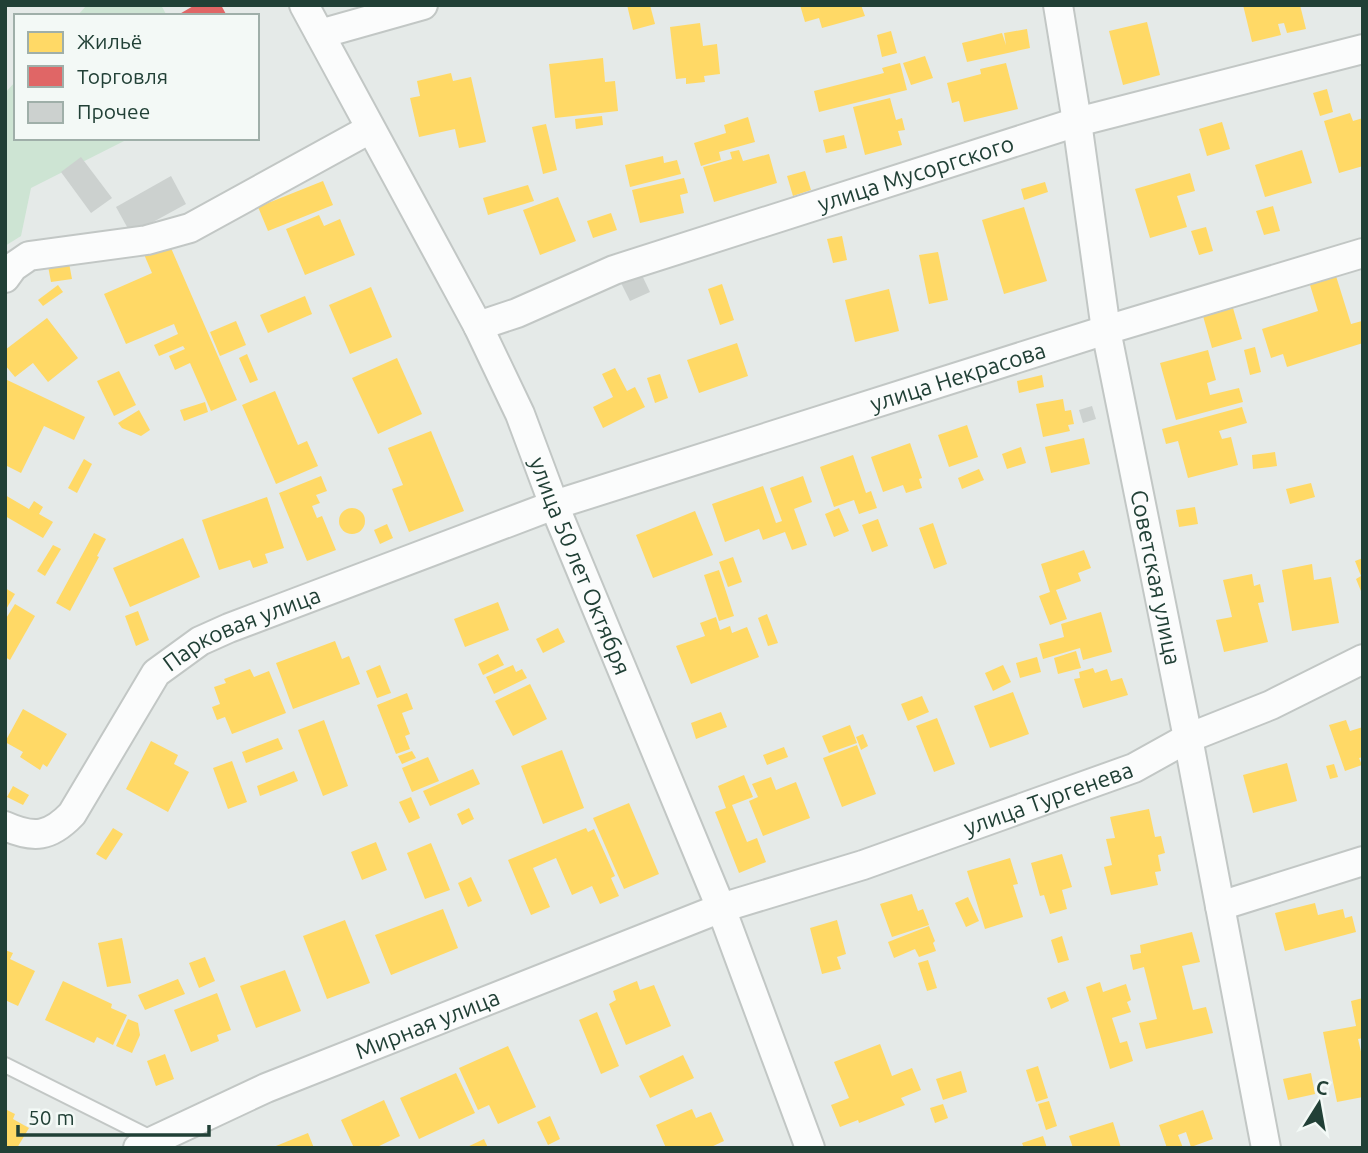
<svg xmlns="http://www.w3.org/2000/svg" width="1368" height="1153" font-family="Ubuntu,sans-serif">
  <rect width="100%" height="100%" fill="#e5eae8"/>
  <g fill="#cde4d3">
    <polygon points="87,5 161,5 167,16 77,16"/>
    <polygon points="16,81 16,138 130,138 31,188 21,236 5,246 5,93"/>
  </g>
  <g fill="#ffd966">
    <polygon points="627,5 650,5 655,24 633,30"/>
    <polygon points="800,5 861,5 865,16 822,28 819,18 805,22"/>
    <polygon points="1243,5 1300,5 1306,29 1287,33 1284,23 1278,24 1281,35 1252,42"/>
    <polygon points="1147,22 1160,75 1123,85 1109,31"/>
    <polygon points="700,23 703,46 717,44 720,74 704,76 705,82 686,84 686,78 676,79 670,27"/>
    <polygon points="1027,29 1030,48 967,62 962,43 1002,33 1006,45 1004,33"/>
    <polygon points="891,31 897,53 882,57 877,35"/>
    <polygon points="925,56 933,78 911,85 903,63"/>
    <polygon points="603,58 605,82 615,81 618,111 555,118 549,64"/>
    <polygon points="900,63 907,90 819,112 814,91 884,73 882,68"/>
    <polygon points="1006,63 1018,109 964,122 959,101 952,103 947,83 981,74 980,69"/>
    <polygon points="451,73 453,81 471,77 486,142 459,148 455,129 419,137 410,98 420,96 417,81"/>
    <polygon points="1327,89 1333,112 1320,116 1313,93"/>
    <polygon points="890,98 896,120 902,118 905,130 898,131 902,145 865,155 853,107"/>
    <polygon points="1350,113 1353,121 1363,118 1363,166 1339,173 1324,121"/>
    <polygon points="602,116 603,125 576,129 575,119"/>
    <polygon points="748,117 755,142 719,152 721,160 701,166 694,143 726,133 724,125"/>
    <polygon points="1222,122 1230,149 1207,156 1199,129"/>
    <polygon points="546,124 557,170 543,174 532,127"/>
    <polygon points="844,135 847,148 826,153 823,140"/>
    <polygon points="739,150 743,161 769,154 777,183 714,202 703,167 732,159 730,152"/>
    <polygon points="1302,150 1312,183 1265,197 1255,165"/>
    <polygon points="663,156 664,163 677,160 681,174 630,187 625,165"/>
    <polygon points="805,171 811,190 793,196 787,176"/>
    <polygon points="1190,173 1195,191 1177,196 1187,227 1150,238 1135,189"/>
    <polygon points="684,178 688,193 680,195 684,213 640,223 632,190"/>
    <polygon points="323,181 333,205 268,231 258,207"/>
    <polygon points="1045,182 1048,192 1024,200 1021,189"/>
    <polygon points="528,185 534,201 488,215 483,198"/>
    <polygon points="558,197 576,241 540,255 523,210"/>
    <polygon points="1273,206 1280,231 1264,235 1256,211"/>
    <polygon points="1024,207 1047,281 1004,294 982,220"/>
    <polygon points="611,213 617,230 593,238 587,221"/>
    <polygon points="319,215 324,226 340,219 355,255 305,275 286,229"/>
    <polygon points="1206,227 1213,251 1199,255 1191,231"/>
    <polygon points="842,236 847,260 833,263 827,239"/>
    <polygon points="171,248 237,400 211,411 190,363 175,370 169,356 185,349 183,346 159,356 154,345 178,334 174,324 126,344 104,294 152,273 143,252"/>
    <polygon points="938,252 948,300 929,304 919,255"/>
    <polygon points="69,263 72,279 51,282 48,266"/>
    <polygon points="1336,276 1351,324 1362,321 1363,343 1287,367 1283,354 1271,358 1262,329 1318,311 1310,285"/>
    <polygon points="722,284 734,320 720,325 708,289"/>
    <polygon points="58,285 63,292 43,306 38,300"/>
    <polygon points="371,287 392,337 350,354 329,305"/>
    <polygon points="889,289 899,331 855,342 845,300"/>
    <polygon points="305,296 312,314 268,333 260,315"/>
    <polygon points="1233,308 1242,339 1212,348 1203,316"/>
    <polygon points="47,318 78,358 48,382 33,363 15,377 5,365 5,350"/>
    <polygon points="236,321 246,345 220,356 210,332"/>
    <polygon points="737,343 748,376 699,393 687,360"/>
    <polygon points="1255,347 1261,372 1250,375 1244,350"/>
    <polygon points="1208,350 1216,380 1207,383 1210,395 1239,388 1243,402 1176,420 1160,363"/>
    <polygon points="247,354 258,380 250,383 239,358"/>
    <polygon points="397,358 422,414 378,434 352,378"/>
    <polygon points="615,368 627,391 635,387 645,407 603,428 593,407 613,397 602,374"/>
    <polygon points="119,371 136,405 114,416 97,381"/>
    <polygon points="660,374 668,398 655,403 647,378"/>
    <polygon points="1042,375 1044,387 1019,393 1017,381"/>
    <polygon points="5,379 85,417 74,440 44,426 21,473 5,465"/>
    <polygon points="275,391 298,445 307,441 318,466 276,484 242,405"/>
    <polygon points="1063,399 1065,411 1071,410 1074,424 1068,425 1070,431 1043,437 1036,404"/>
    <polygon points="205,402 208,412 184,421 180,410"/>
    <polygon points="1242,407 1247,423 1219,431 1222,439 1231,437 1238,465 1188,478 1178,441 1166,444 1162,429"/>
    <polygon points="139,410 150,430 141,436 122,428 118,423"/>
    <polygon points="967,425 978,457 949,467 938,435"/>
    <polygon points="431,431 464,511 409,532 392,489 403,485 388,448"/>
    <polygon points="1084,438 1090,464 1051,473 1045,447"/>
    <polygon points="910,443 922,478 919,479 922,488 906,493 903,485 883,492 871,457"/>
    <polygon points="1021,447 1026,463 1007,469 1002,454"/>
    <polygon points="1275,452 1277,466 1253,469 1252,455"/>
    <polygon points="853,455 866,493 871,491 877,508 859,514 854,500 834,507 820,467"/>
    <polygon points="84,459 92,464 77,493 68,488"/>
    <polygon points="979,469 984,480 962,489 958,478"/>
    <polygon points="321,476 327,491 316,495 320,503 312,506 317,518 322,516 336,550 307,561 279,493"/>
    <polygon points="803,476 812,502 794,509 807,545 792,550 785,532 763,540 759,529 725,542 712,504 763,486 776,523 782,521 770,488"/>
    <polygon points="1311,483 1315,497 1290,504 1286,489"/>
    <polygon points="5,495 29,509 34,501 43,507 39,514 53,522 43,538 5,516"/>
    <polygon points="267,497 284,548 265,554 268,563 253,568 250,560 219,570 202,520"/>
    <polygon points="1195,507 1198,524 1179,527 1176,510"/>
    <polygon points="839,508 849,531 834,537 825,514"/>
    <circle cx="352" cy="521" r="13"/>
    <polygon points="695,511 713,555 653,578 636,535"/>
    <polygon points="878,519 888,546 872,552 862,525"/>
    <polygon points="933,523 947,564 934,569 919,528"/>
    <polygon points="387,524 393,538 380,544 374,530"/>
    <polygon points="94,533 106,539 97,556 99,557 70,611 56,603"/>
    <polygon points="183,538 200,577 130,607 113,568"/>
    <polygon points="53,545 61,549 45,576 37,571"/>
    <polygon points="1084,550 1091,568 1078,573 1081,581 1056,590 1067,619 1050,625 1039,596 1050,592 1041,564"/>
    <polygon points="733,557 742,582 728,587 719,562"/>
    <polygon points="1363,558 1363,596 1356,579 1361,576 1355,561"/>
    <polygon points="1312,564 1314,580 1331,577 1339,623 1292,631 1282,570"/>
    <polygon points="719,570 734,616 719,621 704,575"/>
    <polygon points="1252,574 1254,586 1260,584 1264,602 1258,603 1268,642 1224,652 1216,620 1232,617 1223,580"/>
    <polygon points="5,588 15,594 5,611"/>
    <polygon points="498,602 509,630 465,647 454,619"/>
    <polygon points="15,604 35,616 10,660 5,657 5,620"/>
    <polygon points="138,611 149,640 136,646 125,616"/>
    <polygon points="1101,612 1112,652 1083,660 1080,648 1043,659 1039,644 1064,637 1061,624"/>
    <polygon points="767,614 778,643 768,646 758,618"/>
    <polygon points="716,617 720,630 730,626 732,633 747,627 759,657 691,684 676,646 705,636 700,623"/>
    <polygon points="558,628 565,642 543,653 536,639"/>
    <polygon points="335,641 342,659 349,656 360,684 293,709 276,663"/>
    <polygon points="1076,651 1081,668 1058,674 1054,658"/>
    <polygon points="498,654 504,665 483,675 478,664"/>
    <polygon points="1037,657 1041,672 1020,678 1016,663"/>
    <polygon points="380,665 391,693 377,698 366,671"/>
    <polygon points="513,665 516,672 522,669 527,678 494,694 486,677"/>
    <polygon points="1003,665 1011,682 993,691 985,673"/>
    <polygon points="1093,668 1095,673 1107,669 1111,681 1122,678 1128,695 1083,708 1074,679 1080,678 1079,672"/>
    <polygon points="250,669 254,677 269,671 286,713 232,734 225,717 217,720 212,707 220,704 214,687 226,683 224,679"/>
    <polygon points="530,684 547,719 513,736 495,701"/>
    <polygon points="1013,692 1029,734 990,748 974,706"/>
    <polygon points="407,693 413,709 402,713 410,734 405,736 410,749 396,754 377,705"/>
    <polygon points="922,696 929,712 908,721 901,704"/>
    <polygon points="23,709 67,734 47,767 43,764 40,770 20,757 23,752 5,742"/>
    <polygon points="721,712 727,727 696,739 691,723"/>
    <polygon points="937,718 955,764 934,772 916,726"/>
    <polygon points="324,720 348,786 323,796 298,730"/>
    <polygon points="1346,720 1350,731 1363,727 1363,757 1359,758 1362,765 1345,771 1329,725"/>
    <polygon points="850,725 857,743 829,753 822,736"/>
    <polygon points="863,734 868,746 861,750 856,737"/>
    <polygon points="278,738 283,749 246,763 242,752"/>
    <polygon points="151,741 178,755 174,764 189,772 168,812 126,789"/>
    <polygon points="857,745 876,794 842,807 823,758"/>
    <polygon points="784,747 788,757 767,765 763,755"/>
    <polygon points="562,750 584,808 543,824 521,766"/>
    <polygon points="412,751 416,758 402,764 398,756"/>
    <polygon points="428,757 439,781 412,792 402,768"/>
    <polygon points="232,761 247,802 228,809 213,768"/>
    <polygon points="1287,763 1297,801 1253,813 1243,775"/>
    <polygon points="1334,764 1338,777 1330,779 1326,766"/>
    <polygon points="473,769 480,784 430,806 423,791"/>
    <polygon points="294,771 298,781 260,796 257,786"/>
    <polygon points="744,775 753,797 732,805 747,842 757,838 766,862 739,873 715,812 726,808 718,786"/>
    <polygon points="771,777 776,790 796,782 810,818 763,836 749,801 758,797 752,784"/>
    <polygon points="13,786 29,795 23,805 7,797"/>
    <polygon points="411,797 420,818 409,823 399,802"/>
    <polygon points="629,803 659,874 624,889 593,818"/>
    <polygon points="469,808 474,819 462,825 457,814"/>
    <polygon points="1149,809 1155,837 1161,836 1165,853 1158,855 1161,871 1155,872 1158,885 1111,895 1104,867 1112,865 1106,839 1115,838 1110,817"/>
    <polygon points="113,828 123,834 106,860 96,854"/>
    <polygon points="586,828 588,832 594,829 615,876 611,878 619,896 600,904 592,886 572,895 556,858 533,868 550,907 531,915 508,860"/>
    <polygon points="376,842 387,870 362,880 351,852"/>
    <polygon points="431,843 450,890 425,899 407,853"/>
    <polygon points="1062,854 1072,887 1062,890 1067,909 1050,914 1044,895 1040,896 1031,863"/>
    <polygon points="1010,858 1018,884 1013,885 1023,917 985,929 967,871"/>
    <polygon points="471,877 482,901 468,907 458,883"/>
    <polygon points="912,894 918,911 923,909 929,925 892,937 880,904"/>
    <polygon points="968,897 979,921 966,927 955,903"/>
    <polygon points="1315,903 1318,915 1343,909 1345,918 1352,916 1356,932 1285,951 1275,913"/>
    <polygon points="443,909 458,948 391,975 375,935"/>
    <polygon points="345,920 370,983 327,999 303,936"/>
    <polygon points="837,920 846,954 837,957 841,969 822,974 810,928"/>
    <polygon points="929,926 935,941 933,943 936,951 919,957 915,949 894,958 888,942"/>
    <polygon points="1192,932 1200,962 1182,966 1193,1010 1206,1007 1213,1033 1146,1049 1139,1023 1157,1019 1144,967 1133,970 1130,955 1141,953 1140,945"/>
    <polygon points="1062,936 1069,960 1058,963 1051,940"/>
    <polygon points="122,938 131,983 107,987 98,943"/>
    <polygon points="5,950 13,953 10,959 35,971 18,1006 5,1000"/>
    <polygon points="205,957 215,981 199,988 189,963"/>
    <polygon points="928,960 937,988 927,991 918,963"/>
    <polygon points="285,970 301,1011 256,1028 240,986"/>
    <polygon points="178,979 185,994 145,1010 138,995"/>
    <polygon points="63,981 112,1004 111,1008 127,1015 113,1045 97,1037 94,1043 45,1020"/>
    <polygon points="637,981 640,990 654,985 671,1026 626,1045 609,1004 616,1000 613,991"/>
    <polygon points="1100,982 1103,992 1126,984 1131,1000 1127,1002 1131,1012 1112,1018 1120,1043 1127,1041 1133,1061 1110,1069 1086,987"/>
    <polygon points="1065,991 1069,1001 1051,1009 1047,998"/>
    <polygon points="217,993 231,1030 217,1035 219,1041 191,1052 174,1010"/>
    <polygon points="1363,998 1363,1038 1358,1039 1363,1060 1363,1097 1337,1102 1323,1032 1356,1026 1351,1001"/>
    <polygon points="597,1012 619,1066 601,1074 579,1020"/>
    <polygon points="128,1019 138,1023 140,1035 132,1053 116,1046"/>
    <polygon points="880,1044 892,1076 912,1068 921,1090 901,1098 905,1105 859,1123 858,1120 840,1127 831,1105 849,1098 834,1062"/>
    <polygon points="508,1046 536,1107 498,1124 489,1105 478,1110 459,1068"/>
    <polygon points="165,1054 174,1079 156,1086 147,1061"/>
    <polygon points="683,1055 694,1078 650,1098 639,1076"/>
    <polygon points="1038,1066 1048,1098 1036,1102 1026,1070"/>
    <polygon points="961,1071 967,1092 943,1100 936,1079"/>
    <polygon points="456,1073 475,1113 419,1139 400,1098"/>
    <polygon points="1311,1073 1315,1094 1288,1100 1283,1079"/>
    <polygon points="384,1100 400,1136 375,1148 354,1148 341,1120"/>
    <polygon points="1049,1101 1057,1126 1046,1130 1038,1104"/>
    <polygon points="943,1104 948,1118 935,1123 930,1108"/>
    <polygon points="5,1109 15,1114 13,1119 29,1128 17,1148 5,1148"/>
    <polygon points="692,1109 696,1118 711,1112 724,1141 709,1148 666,1148 656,1125"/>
    <polygon points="1203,1110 1213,1139 1191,1147 1186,1132 1178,1135 1183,1148 1167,1148 1159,1125"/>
    <polygon points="550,1116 560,1139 548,1145 537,1122"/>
    <polygon points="1113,1122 1121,1148 1073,1148 1069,1136"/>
    <polygon points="308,1133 314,1148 271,1148"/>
    <polygon points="1043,1136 1047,1148 1024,1148 1022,1143"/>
    <polygon points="484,1139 488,1148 465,1148"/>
  </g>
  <polygon fill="#e06666" points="195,5 221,5 227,16 176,16"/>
  <g fill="#ccd1cf">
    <polygon points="81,157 112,198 91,213 61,172"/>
    <polygon points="171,176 186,204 131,234 116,207"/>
    <polygon points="639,269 650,292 630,301 619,279"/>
    <polygon points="1092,406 1096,419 1083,423 1079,410"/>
  </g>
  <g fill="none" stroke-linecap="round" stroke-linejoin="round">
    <g stroke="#c2c7c5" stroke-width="18">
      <polyline id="lane" points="5,1065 153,1139"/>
    </g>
    <g stroke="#c2c7c5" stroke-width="32">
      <g id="street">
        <path id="s1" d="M 304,5 L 478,326 L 520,414 L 554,505 L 721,908 L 810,1148"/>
        <path id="s2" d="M 1058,5 L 1077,122 L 1106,330 L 1188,738 L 1266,1148"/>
        <polyline points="320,34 423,5"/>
        <polyline points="5,278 13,267 29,256 147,240 190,228 370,129"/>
        <path id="s3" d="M 478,326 L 517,313 L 614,270 L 1077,122 L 1363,49"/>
        <path id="s4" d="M 5,826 C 34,839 50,837 72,814 L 156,673 L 200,641 L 229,628 L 554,505 L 1106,330 L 1363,253"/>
        <polyline points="1220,906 1363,861"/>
        <path id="s5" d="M 138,1148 L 266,1088 L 721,908 L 863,865 L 1134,768 L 1188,738 L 1271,705 L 1363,659"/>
      </g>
    </g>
    <use href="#lane" stroke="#fbfcfc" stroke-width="14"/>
    <use href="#street" stroke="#fbfcfc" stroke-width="28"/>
  </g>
  <g text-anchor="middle" stroke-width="7" stroke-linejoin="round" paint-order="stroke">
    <g font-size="23" fill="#214036" stroke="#f3f9f6">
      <text dy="8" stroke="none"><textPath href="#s3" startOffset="464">улица Мусоргского</textPath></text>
      <text dy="8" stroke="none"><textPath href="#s4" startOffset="1096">улица Некрасова</textPath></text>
      <text dy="8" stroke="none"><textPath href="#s1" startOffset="626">улица 50 лет Октября</textPath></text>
      <text dy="8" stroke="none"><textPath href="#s2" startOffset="581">Советская улица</textPath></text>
      <text dy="8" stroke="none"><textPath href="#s4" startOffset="336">Парковая улица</textPath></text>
      <text dy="8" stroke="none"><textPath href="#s5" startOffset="976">улица Тургенева</textPath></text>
      <text dy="8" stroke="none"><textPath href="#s5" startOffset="315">Мирная улица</textPath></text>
    </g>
  </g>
  <rect width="1368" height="1153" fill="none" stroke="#214036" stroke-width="14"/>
  <rect x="14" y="14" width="245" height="126" fill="#f3f9f6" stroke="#9fafa9" stroke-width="2"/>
  <rect x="28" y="32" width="35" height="21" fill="#ffd966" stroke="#9fafa9" stroke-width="2"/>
  <text x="77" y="49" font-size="21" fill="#214036">Жильё</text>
  <rect x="28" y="66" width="35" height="21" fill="#e06666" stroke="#9fafa9" stroke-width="2"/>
  <text x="77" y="84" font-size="21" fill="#214036">Торговля</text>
  <rect x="28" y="102" width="35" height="21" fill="#ccd1cf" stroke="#9fafa9" stroke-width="2"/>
  <text x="77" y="119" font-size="21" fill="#214036">Прочее</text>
  <g transform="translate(1319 1104) rotate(11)" stroke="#f3f9f6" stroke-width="5" paint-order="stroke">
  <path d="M0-5L12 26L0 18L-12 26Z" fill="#214036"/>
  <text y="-10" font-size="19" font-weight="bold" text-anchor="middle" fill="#214036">С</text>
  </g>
  <path d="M18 1125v10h191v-10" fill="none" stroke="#214036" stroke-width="3.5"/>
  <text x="28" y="1125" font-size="21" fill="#214036" stroke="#f3f9f6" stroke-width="5" paint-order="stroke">50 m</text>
</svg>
